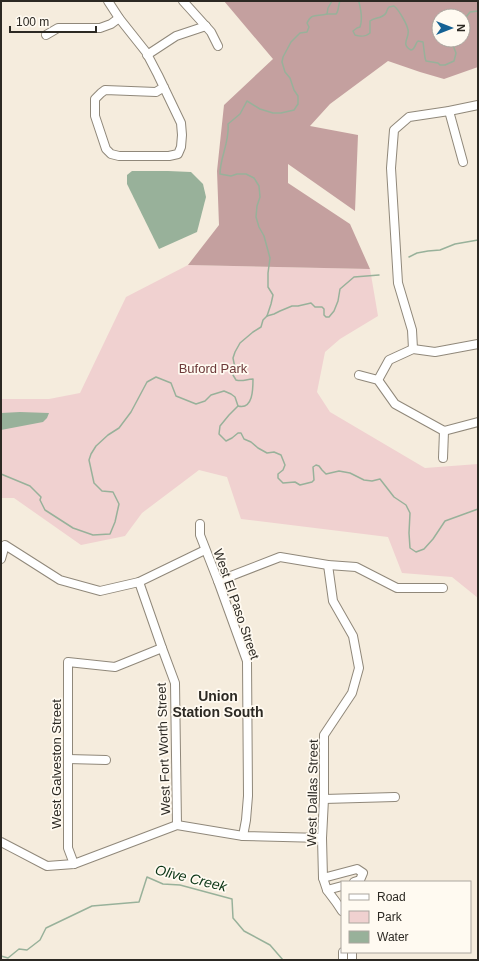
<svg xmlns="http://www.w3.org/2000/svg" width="479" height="961" font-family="Helvetica,sans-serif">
  <rect width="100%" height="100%" fill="#f5ecdd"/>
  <polygon fill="#f0d1d0" points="188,265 370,269 378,316 340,339 325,352 317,392 330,412 425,468 478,464 478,598 452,577 402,573 388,537 241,519 227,477 199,470 142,513 125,536 81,545 14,498 1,498 1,399 49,399 80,393 126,297"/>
  <path fill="#c4a09f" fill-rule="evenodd" d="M 224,1 L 478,1 L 478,67 L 444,79 L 420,72 L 388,61 L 330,104 L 310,126 L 358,135 L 355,211 L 288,164 L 288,183 L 350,224 L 370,269 L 188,265 L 219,225 L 217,171 L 224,105 L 273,59 ZM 439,16 L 463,16 L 463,40 L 439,40 Z"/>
  <g fill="#98b19a">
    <polygon points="132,171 168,171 191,172 203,184 206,197 197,232 159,249 127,184 127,175"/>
    <polygon points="20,412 49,413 47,418 43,422 1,430 1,413"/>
  </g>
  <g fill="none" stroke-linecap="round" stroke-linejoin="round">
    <g stroke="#98b19a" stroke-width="1.5">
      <path d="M 358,1 L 359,2 C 361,10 363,19 360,27 L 357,28 L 353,31 L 355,35 C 361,37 365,37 370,33 L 370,21 C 375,17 382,19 386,13 C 387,11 387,9 389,7 L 394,6 C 399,10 407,24 408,30 C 410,38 400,44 411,50 C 416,49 415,43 418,41 L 423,42 L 425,58 L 426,61 L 438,63 L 440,65 L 445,65 L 454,61 L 456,53 L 454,48 L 453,40"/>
      <path d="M 327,14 L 336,14 C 339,11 338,5 340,1"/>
      <polyline points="463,21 470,12 478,11"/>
      <polyline points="409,257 417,253 428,251 440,250 455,244 478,240"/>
      <polyline points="267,316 274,314 280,311 292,306 298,306 311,303 315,307 322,307 324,309 324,315 326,317 329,317 334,311 338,301 340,289 354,277 379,275"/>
      <polyline points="238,406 229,415 220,426 219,434 226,441 232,438 238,433 241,433 244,439 251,442 258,448 267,453 274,452 281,455 285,465 283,470 278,474 278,478 283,483 295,482 300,485 312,482 314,480 313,467 316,465 319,466 322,470 326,474 339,471 350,473 364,480 372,481 380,479 394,497 406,505 410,513 409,533 410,548 416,552 424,549 433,539 445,521 478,509"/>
      <path d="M 1,474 L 30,486 L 41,497 L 40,500 L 45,510 L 73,528 L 93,535 L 110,534 L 115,522 L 119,504 L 113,492 L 102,491 L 94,483 L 89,460 L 91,454 L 96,446 L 108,435 L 119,428 L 131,412 L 147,382 L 156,377 L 171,383 L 176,396 L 196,404 L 205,401 L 211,395 L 224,391 L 231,394 L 235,397 L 238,406 C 253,410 253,389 253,379 C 246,379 243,382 236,380 L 233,375 L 235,368 L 233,358 L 235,352 L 240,343 L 253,332 L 261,327 L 263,320 L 267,316 L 271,304 L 273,295 L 268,287 L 268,273 L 270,258 L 264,236 L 259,227 L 256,217 L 257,206 L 260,197 L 259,186 L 254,178 L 246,174 L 237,174 L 231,176 L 220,174 C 220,157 230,141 228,124 L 240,114 L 247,101 L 260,109 L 273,113 L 281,113 L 294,110 L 298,104 L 298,96 L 294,90 L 290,78 L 285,72 L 282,62 L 283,57 L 291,42 L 300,33 L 307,32 L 309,27 L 307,23 C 312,12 318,17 327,14 L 328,8 L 332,1"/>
      <polyline points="1,956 8,958 19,949 27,950 40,940 46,928 92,906 139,902 147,877 163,884 180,885 232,899 233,918 244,931 270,945 283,960"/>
    </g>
    <g stroke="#90887a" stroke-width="10">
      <g id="minor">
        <polyline points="108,1 119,18 146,52 158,75 181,123 182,135 181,147 178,154 169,156 119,156 111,154 106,149 95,116 95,99 101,93 105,90 156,92 164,87"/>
        <polyline points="183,1 211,32 218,46"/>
        <polyline points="46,35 58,28 100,28 111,24 119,18"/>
        <polyline points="147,55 176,36 206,26"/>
        <polyline points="449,111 463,162"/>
        <polyline points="413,349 412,330 398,283 391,168 394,130 409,117 449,111 478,105"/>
        <polyline points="359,375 378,380 395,404 444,431 478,422"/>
        <polyline points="378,380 389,360 413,349 435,352 478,344"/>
        <polyline points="443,458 444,431"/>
        <polyline points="200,524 200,535 218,581 247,661 248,796 246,820 243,836"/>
        <polyline points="1,559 5,545 60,580 100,591 139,582 205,550"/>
        <polyline points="328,565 333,601 353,636 359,668 352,693 324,735 324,799 322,838 323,878 327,890 336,902 342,911"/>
        <polyline points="218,581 280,557 328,565 356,567 397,588 443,588"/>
        <polyline points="139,582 162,648 175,683 177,825"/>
        <polyline points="68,759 106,760"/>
        <polyline points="324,799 395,797"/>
        <polyline points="1,842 47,866 74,864 177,825 243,836 322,838"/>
        <polyline points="74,864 68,848 68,662 115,667 162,648"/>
        <polyline points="323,878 357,869 363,873 360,880 354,882"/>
        <polyline points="327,890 342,886"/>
        <polyline points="343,960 343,952"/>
        <polyline points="352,960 352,952"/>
      </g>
    </g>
    <use href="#minor" stroke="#fff" stroke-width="8"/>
  </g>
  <g text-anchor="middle" stroke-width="3.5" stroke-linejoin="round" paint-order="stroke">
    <g font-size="13" fill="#6d3a3a" stroke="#fffaf1">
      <text x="213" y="373">Buford Park</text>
    </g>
    <g font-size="13" fill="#2c2923" stroke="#fffaf1">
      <text transform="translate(237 604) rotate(71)" y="5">West El Paso Street</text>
      <text transform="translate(163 749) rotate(-92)" y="5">West Fort Worth Street</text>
      <text transform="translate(56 764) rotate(-90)" y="5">West Galveston Street</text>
      <text transform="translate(312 793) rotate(-89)" y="5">West Dallas Street</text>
    </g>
    <g font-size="14" font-weight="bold" fill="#2c2923" stroke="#fffaf1">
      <text x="218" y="701">Union<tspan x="218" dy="16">Station South</tspan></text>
    </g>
    <g font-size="14" font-style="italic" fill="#093414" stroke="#fffaf1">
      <text transform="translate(191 878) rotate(14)" y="5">Olive Creek</text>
    </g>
  </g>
  <rect width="479" height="961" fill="none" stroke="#2c2923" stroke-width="4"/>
  <rect x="341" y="881" width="130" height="72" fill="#fffaf1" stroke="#aba69f"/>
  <rect x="349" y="894" width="20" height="6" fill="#ffffff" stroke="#aba69f"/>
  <text x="377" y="901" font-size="12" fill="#2c2923">Road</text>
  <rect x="349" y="911" width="20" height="12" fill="#f0d1d0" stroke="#aba69f"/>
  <text x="377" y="921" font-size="12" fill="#2c2923">Park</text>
  <rect x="349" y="931" width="20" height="12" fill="#98b19a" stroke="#aba69f"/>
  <text x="377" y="941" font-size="12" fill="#2c2923">Water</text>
  <g transform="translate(451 28) rotate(90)"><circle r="19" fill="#fffaf1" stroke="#aba69f"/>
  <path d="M0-3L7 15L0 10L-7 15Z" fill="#156194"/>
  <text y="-6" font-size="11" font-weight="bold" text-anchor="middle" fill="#2c2923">N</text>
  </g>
  <path d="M10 26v6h86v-6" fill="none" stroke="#2c2923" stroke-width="2"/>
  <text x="16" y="26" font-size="12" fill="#2c2923" stroke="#fffaf1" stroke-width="3" paint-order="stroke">100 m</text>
</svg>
